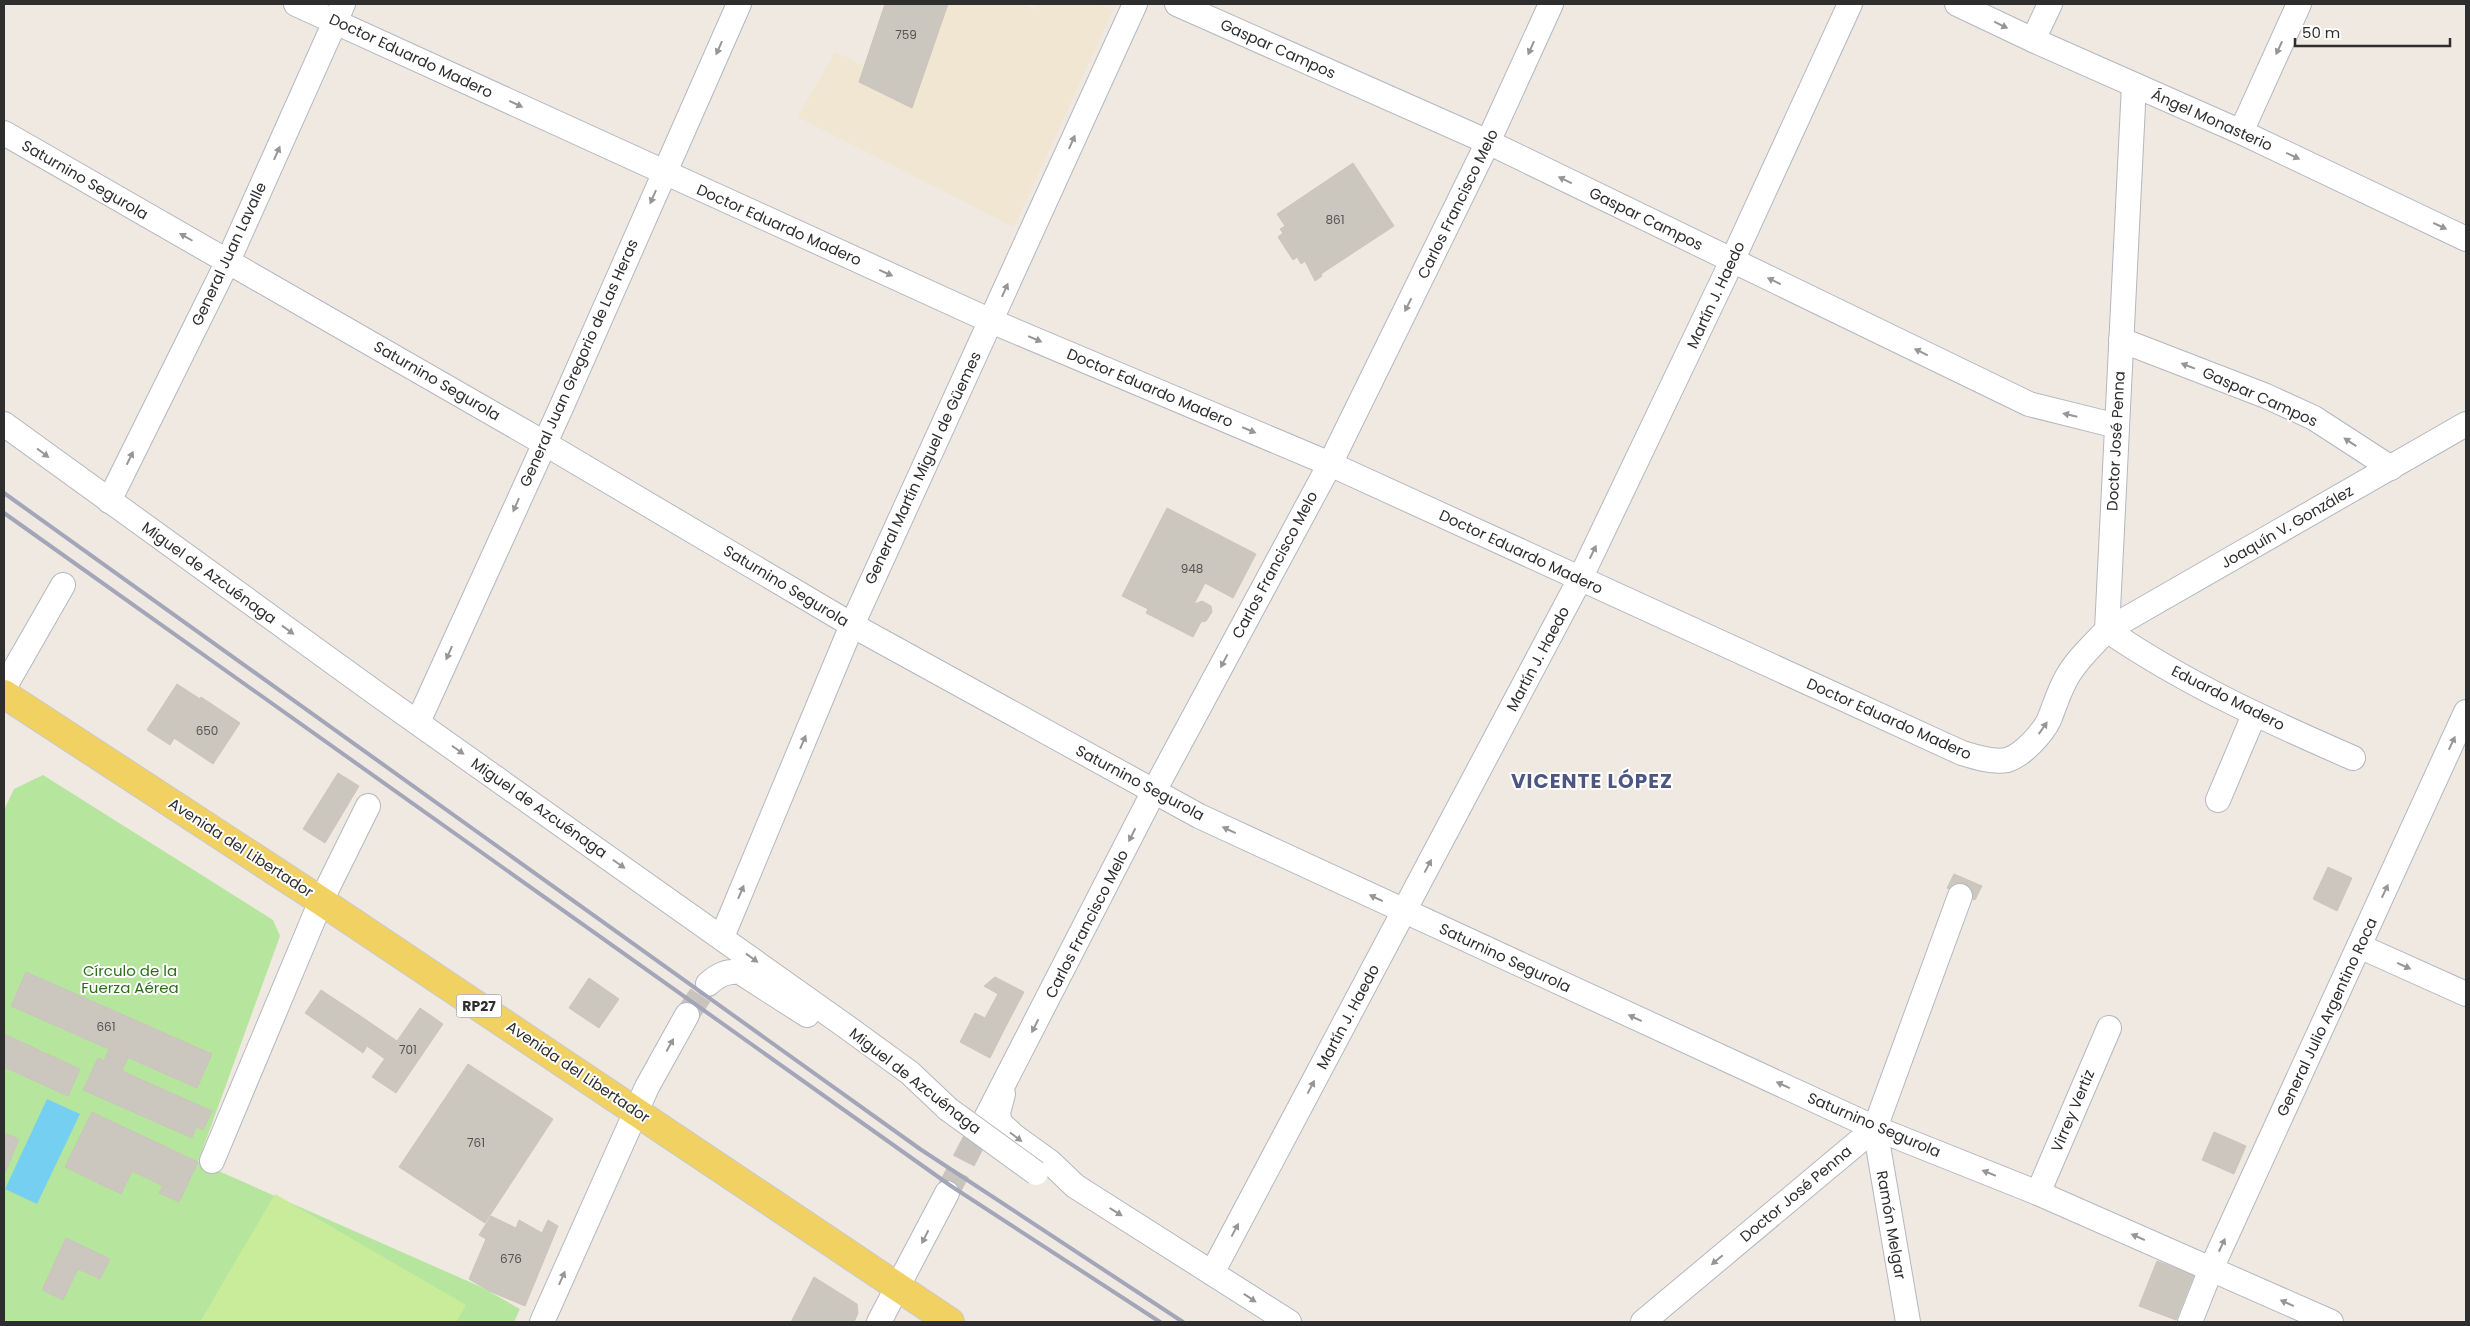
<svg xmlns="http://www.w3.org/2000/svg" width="2470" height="1326" font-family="Poppins,sans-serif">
  <rect width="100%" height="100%" fill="#efe9e1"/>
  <polygon fill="#f0e6d1" points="948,4 1021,4 1034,10 1036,4 1097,4 1113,10 1014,227 798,117 835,52 864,66 859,82 912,108"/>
  <polygon fill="#b6e59e" points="43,775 273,920 280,936 198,1162 481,1287 520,1309 514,1322 4,1322 4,810 14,789"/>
  <polygon fill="#c9ec9a" points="275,1194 466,1305 456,1322 200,1322"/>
  <polygon fill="#75cff0" points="47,1099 80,1114 37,1204 5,1189"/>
  <g fill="#cbc7bf" stroke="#cbc5ba">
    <polygon points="885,4 948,4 912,108 859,82"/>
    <polygon points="1353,163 1394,226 1321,274 1322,276 1315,281 1305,261 1301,264 1297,257 1293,260 1278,237 1283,233 1280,229 1285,226 1277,214"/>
    <polygon points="1167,508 1256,554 1233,598 1205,583 1194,604 1202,601 1211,606 1212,612 1206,621 1201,622 1193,637 1146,613 1148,609 1122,596"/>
    <polygon points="177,684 200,699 170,745 147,730"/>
    <polygon points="201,697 240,723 213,764 174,738"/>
    <polygon points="338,773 359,786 325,843 303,829"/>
    <polygon points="2328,867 2352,878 2337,911 2313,899"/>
    <polygon points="1954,874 1982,886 1975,900 1947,888"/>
    <polygon points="26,972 212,1054 197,1088 11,1006"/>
    <polygon points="995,977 1024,992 1005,1028 985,1018 998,994 984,986"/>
    <polygon points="589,978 619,999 599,1028 569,1008"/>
    <polygon points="321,990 359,1015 343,1039 305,1013"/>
    <polygon points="420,1008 443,1024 396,1093 372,1077"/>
    <polygon points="975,1013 1005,1028 990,1058 960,1042"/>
    <polygon points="359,1015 397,1041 385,1059 367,1046 363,1053 343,1039"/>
    <polygon points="4,1034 80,1069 68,1096 4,1067"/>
    <polygon points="109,1049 128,1058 122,1071 212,1111 203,1130 196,1127 192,1138 83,1090 98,1058 104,1061"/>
    <polygon points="468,1064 553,1119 485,1223 399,1167"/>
    <polygon points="92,1112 198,1162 179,1202 159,1193 163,1186 132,1171 121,1194 65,1167"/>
    <polygon points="2214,1132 2246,1146 2234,1174 2202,1160"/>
    <polygon points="4,1133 19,1139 5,1173 4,1173"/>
    <polygon points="491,1216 516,1228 519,1220 542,1233 548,1220 558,1226 525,1306 489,1291 469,1279 486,1239 479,1235"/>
    <polygon points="66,1238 110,1259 100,1279 78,1269 63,1300 42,1290"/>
    <polygon points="2157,1261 2194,1275 2176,1320 2139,1306"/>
    <polygon points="814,1277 857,1304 858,1313 854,1322 791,1322"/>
  </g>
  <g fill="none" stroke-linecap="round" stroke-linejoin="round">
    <g stroke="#c8c4bd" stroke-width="24" stroke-dasharray="24 12" stroke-linecap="butt">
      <polyline points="687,1015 708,984"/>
      <polyline points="947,1193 985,1120"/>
    </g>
    <g stroke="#b4b7c1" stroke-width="26">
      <g id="minor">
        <path d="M 296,4 L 991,321 L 1330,464 L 1962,753 C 1975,757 1994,763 2007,760 C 2023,755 2042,734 2049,720 C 2055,705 2059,691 2067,677 C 2077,659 2093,645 2107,630 L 2466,424"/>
        <polyline points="1177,4 1488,142 2029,404 2117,426"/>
        <polyline points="1957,4 2033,40 2241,132 2466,239"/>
        <polyline points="2033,40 2050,4"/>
        <polyline points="2241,132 2299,4"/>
        <polyline points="4,133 544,443 852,625 1199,816 1875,1128 2038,1193 2331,1322"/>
        <polyline points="2121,340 2266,396 2314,418 2391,468"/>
        <polyline points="4,424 377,694 844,1025 910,1073 948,1109"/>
        <polyline points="109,501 228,261 343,4"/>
        <polyline points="2107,630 2134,85"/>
        <path d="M 2107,630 C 2184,683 2268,721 2353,758"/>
        <polyline points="4,688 63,585"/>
        <polyline points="418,722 560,410 739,4"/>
        <polyline points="2218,800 2254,715"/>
        <polyline points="722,937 852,625 1135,4"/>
        <polyline points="2359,946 2466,994"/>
        <path d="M 708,984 C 718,975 726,971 740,972 L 807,1015"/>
        <polyline points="1003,1094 998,1113 1000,1123 1014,1136 1050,1162 1075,1186 1289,1322"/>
        <polyline points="985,1120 1154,791 1330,464 1488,142 1551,4"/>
        <polyline points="1875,1128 1908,1322"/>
        <polyline points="212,1161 321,901 368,806"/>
        <polyline points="2038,1193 2109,1028"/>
        <polyline points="1212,1273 1580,579 1732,261 1850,4"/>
        <polyline points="542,1322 647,1087 687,1015"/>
        <polyline points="879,1322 947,1193"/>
        <polyline points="1643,1322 1875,1128 1960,896"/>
        <polyline points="2190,1322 2211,1269 2466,712"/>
      </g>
    </g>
    <g stroke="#c9c9c9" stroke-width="30">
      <polyline id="major" points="4,694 321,901 950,1322"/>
    </g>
    <use href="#minor" stroke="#fff" stroke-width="24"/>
    <use href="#major" stroke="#f2d163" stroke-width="28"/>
    <g stroke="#a3a6b8" stroke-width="4">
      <polyline points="4,493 920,1149 1183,1322"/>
      <polyline points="4,513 951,1186 1160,1322"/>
    </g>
    <g stroke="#b4b7c1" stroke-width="26" stroke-linecap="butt">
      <polyline id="minor-bridge" points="948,1109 1036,1173"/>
    </g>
    <use href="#minor-bridge" stroke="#fff" stroke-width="24"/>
  </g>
  <defs><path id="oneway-solid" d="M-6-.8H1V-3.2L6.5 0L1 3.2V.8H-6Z" transform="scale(1.25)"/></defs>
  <g fill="#969696">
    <use href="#oneway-solid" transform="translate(2001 25) rotate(26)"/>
    <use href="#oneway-solid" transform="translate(719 48) rotate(114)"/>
    <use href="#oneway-solid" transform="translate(1531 48) rotate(114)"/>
    <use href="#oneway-solid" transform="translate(2279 48) rotate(115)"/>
    <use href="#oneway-solid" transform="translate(516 104) rotate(25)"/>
    <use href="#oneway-solid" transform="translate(1072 142) rotate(-66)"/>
    <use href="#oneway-solid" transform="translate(277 153) rotate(-66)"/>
    <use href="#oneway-solid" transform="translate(2293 156) rotate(25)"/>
    <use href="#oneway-solid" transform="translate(1565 180) rotate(-154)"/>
    <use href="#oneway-solid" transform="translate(653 197) rotate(114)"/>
    <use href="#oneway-solid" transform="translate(2440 226) rotate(25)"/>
    <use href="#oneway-solid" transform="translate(186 237) rotate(-150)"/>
    <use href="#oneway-solid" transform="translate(886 273) rotate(24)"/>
    <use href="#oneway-solid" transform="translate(1774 281) rotate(-154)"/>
    <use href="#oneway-solid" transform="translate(1005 290) rotate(-66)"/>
    <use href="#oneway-solid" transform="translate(1408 305) rotate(116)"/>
    <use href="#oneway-solid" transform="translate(1035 339) rotate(23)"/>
    <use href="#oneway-solid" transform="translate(1921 352) rotate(-154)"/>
    <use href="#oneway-solid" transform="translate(2188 366) rotate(-159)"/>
    <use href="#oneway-solid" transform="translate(2070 415) rotate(-167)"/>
    <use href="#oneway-solid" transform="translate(1249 430) rotate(23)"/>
    <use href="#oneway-solid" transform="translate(2350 442) rotate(-147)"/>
    <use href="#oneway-solid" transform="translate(43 453) rotate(37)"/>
    <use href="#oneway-solid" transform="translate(130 458) rotate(-64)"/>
    <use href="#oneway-solid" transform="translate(516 505) rotate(114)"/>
    <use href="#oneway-solid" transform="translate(1593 552) rotate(-64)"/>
    <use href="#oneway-solid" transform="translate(288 630) rotate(36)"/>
    <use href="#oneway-solid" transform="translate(449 653) rotate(114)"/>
    <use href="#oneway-solid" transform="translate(1224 661) rotate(118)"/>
    <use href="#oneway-solid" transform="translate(2043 728) rotate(-55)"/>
    <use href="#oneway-solid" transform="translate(803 742) rotate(-67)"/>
    <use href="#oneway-solid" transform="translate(2452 743) rotate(-65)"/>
    <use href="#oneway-solid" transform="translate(458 750) rotate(35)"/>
    <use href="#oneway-solid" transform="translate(1229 830) rotate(-155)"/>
    <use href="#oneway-solid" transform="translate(1132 835) rotate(117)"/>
    <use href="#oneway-solid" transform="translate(619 864) rotate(35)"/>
    <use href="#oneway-solid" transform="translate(1428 866) rotate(-62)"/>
    <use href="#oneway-solid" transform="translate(2385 891) rotate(-65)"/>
    <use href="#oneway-solid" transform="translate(741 892) rotate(-67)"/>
    <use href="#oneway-solid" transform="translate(1376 898) rotate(-155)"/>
    <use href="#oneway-solid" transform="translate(752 958) rotate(36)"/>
    <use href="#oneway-solid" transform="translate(2404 966) rotate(24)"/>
    <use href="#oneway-solid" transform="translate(1635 1018) rotate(-155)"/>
    <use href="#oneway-solid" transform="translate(1035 1026) rotate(117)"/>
    <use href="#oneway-solid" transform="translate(670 1045) rotate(-61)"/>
    <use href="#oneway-solid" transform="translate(1783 1085) rotate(-155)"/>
    <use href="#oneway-solid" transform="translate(1311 1087) rotate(-62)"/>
    <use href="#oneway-solid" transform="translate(1016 1137) rotate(37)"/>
    <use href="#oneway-solid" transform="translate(1989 1173) rotate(-158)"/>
    <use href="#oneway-solid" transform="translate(1116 1212) rotate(32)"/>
    <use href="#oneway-solid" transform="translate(1235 1230) rotate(-62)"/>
    <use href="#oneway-solid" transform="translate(925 1237) rotate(117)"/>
    <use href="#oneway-solid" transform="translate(2138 1237) rotate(-156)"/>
    <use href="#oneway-solid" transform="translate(2222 1245) rotate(-65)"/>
    <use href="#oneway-solid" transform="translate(1717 1260) rotate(140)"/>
    <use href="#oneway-solid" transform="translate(562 1278) rotate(-66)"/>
    <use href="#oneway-solid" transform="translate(1250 1298) rotate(34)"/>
    <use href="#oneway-solid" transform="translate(2287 1303) rotate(-156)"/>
  </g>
  <g text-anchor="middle" stroke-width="4" stroke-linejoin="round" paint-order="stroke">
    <g font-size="12" fill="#555452">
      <text x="906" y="39">759</text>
      <text x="1335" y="224">861</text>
      <text x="1192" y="573">948</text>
      <text x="207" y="735">650</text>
      <text x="106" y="1031">661</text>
      <text x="408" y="1054">701</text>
      <text x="476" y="1147">761</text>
      <text x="511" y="1263">676</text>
    </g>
    <rect fill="#fff" stroke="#6d6d6d" stroke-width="1" x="456.5" y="994.5" width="45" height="23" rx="4"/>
    <g font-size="14" font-weight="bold" fill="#2e2e2e">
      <text x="479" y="1011">RP27</text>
    </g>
    <g font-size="15" fill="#2e2e2e" stroke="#fff">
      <text transform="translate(1278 49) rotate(24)" y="5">Gaspar Campos</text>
      <text transform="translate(411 56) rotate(25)" y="5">Doctor Eduardo Madero</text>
      <text transform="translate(2212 120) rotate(24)" y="5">Ángel Monasterio</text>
      <text transform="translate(85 180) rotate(30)" y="5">Saturnino Segurola</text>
      <text transform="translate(1458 204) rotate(-64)" y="5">Carlos Francisco Melo</text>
      <text transform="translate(1646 219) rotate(26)" y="5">Gaspar Campos</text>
      <text transform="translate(779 225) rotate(24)" y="5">Doctor Eduardo Madero</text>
      <text transform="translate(229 254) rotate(-65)" y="5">General Juan Lavalle</text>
      <text transform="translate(1716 295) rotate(-65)" y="5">Martín J. Haedo</text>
      <text transform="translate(579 363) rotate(-66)" y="5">General Juan Gregorio de Las Heras</text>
      <text transform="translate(437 381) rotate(30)" y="5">Saturnino Segurola</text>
      <text transform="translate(1150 388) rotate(23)" y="5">Doctor Eduardo Madero</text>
      <text transform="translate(2260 397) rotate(24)" y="5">Gaspar Campos</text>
      <text transform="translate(2116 441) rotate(-87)" y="5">Doctor José Penna</text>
      <text transform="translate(923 468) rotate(-65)" y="5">General Martín Miguel de Güemes</text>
      <text transform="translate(2287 527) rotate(-30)" y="5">Joaquín V. González</text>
      <text transform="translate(1521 552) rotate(25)" y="5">Doctor Eduardo Madero</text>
      <text transform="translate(1275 565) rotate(-62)" y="5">Carlos Francisco Melo</text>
      <text transform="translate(209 573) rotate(36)" y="5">Miguel de Azcuénaga</text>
      <text transform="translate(786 586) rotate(31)" y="5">Saturnino Segurola</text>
      <text transform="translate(1538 659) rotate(-62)" y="5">Martín J. Haedo</text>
      <text transform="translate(2228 698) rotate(27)" y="5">Eduardo Madero</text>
      <text transform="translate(1889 719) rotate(24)" y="5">Doctor Eduardo Madero</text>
      <text transform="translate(1140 783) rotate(28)" y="5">Saturnino Segurola</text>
      <text transform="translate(539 808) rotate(35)" y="5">Miguel de Azcuénaga</text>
      <text transform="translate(241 848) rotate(33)" y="5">Avenida del Libertador</text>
      <text transform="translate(1087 924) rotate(-63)" y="5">Carlos Francisco Melo</text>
      <text transform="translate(1505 958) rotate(25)" y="5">Saturnino Segurola</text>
      <text transform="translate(1348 1017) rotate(-62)" y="5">Martín J. Haedo</text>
      <text transform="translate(2327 1017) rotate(-65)" y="5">General Julio Argentino Roca</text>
      <text transform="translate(578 1072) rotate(34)" y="5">Avenida del Libertador</text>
      <text transform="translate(915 1081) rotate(38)" y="5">Miguel de Azcuénaga</text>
      <text transform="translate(2073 1111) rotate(-67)" y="5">Virrey Vertiz</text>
      <text transform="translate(1874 1125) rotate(23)" y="5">Saturnino Segurola</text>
      <text transform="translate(1796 1194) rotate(-40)" y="5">Doctor José Penna</text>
      <text transform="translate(1891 1225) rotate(80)" y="5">Ramón Melgar</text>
    </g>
    <g font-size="15" fill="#2c6e1b" stroke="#fff">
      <text x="130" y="976">Círculo de la<tspan x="130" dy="17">Fuerza Aérea</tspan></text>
    </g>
    <g font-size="20" font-weight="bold" letter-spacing="1" fill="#4d5680" stroke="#fff">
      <text x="1592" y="788">VICENTE LÓPEZ</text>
    </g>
  </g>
  <rect width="2470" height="1326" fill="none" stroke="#2e2e2e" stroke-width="10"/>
  <path d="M2295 38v8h155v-8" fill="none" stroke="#2e2e2e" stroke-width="2.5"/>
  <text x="2302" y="38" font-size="15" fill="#2e2e2e" stroke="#ffffff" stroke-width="4" paint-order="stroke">50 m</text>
</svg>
